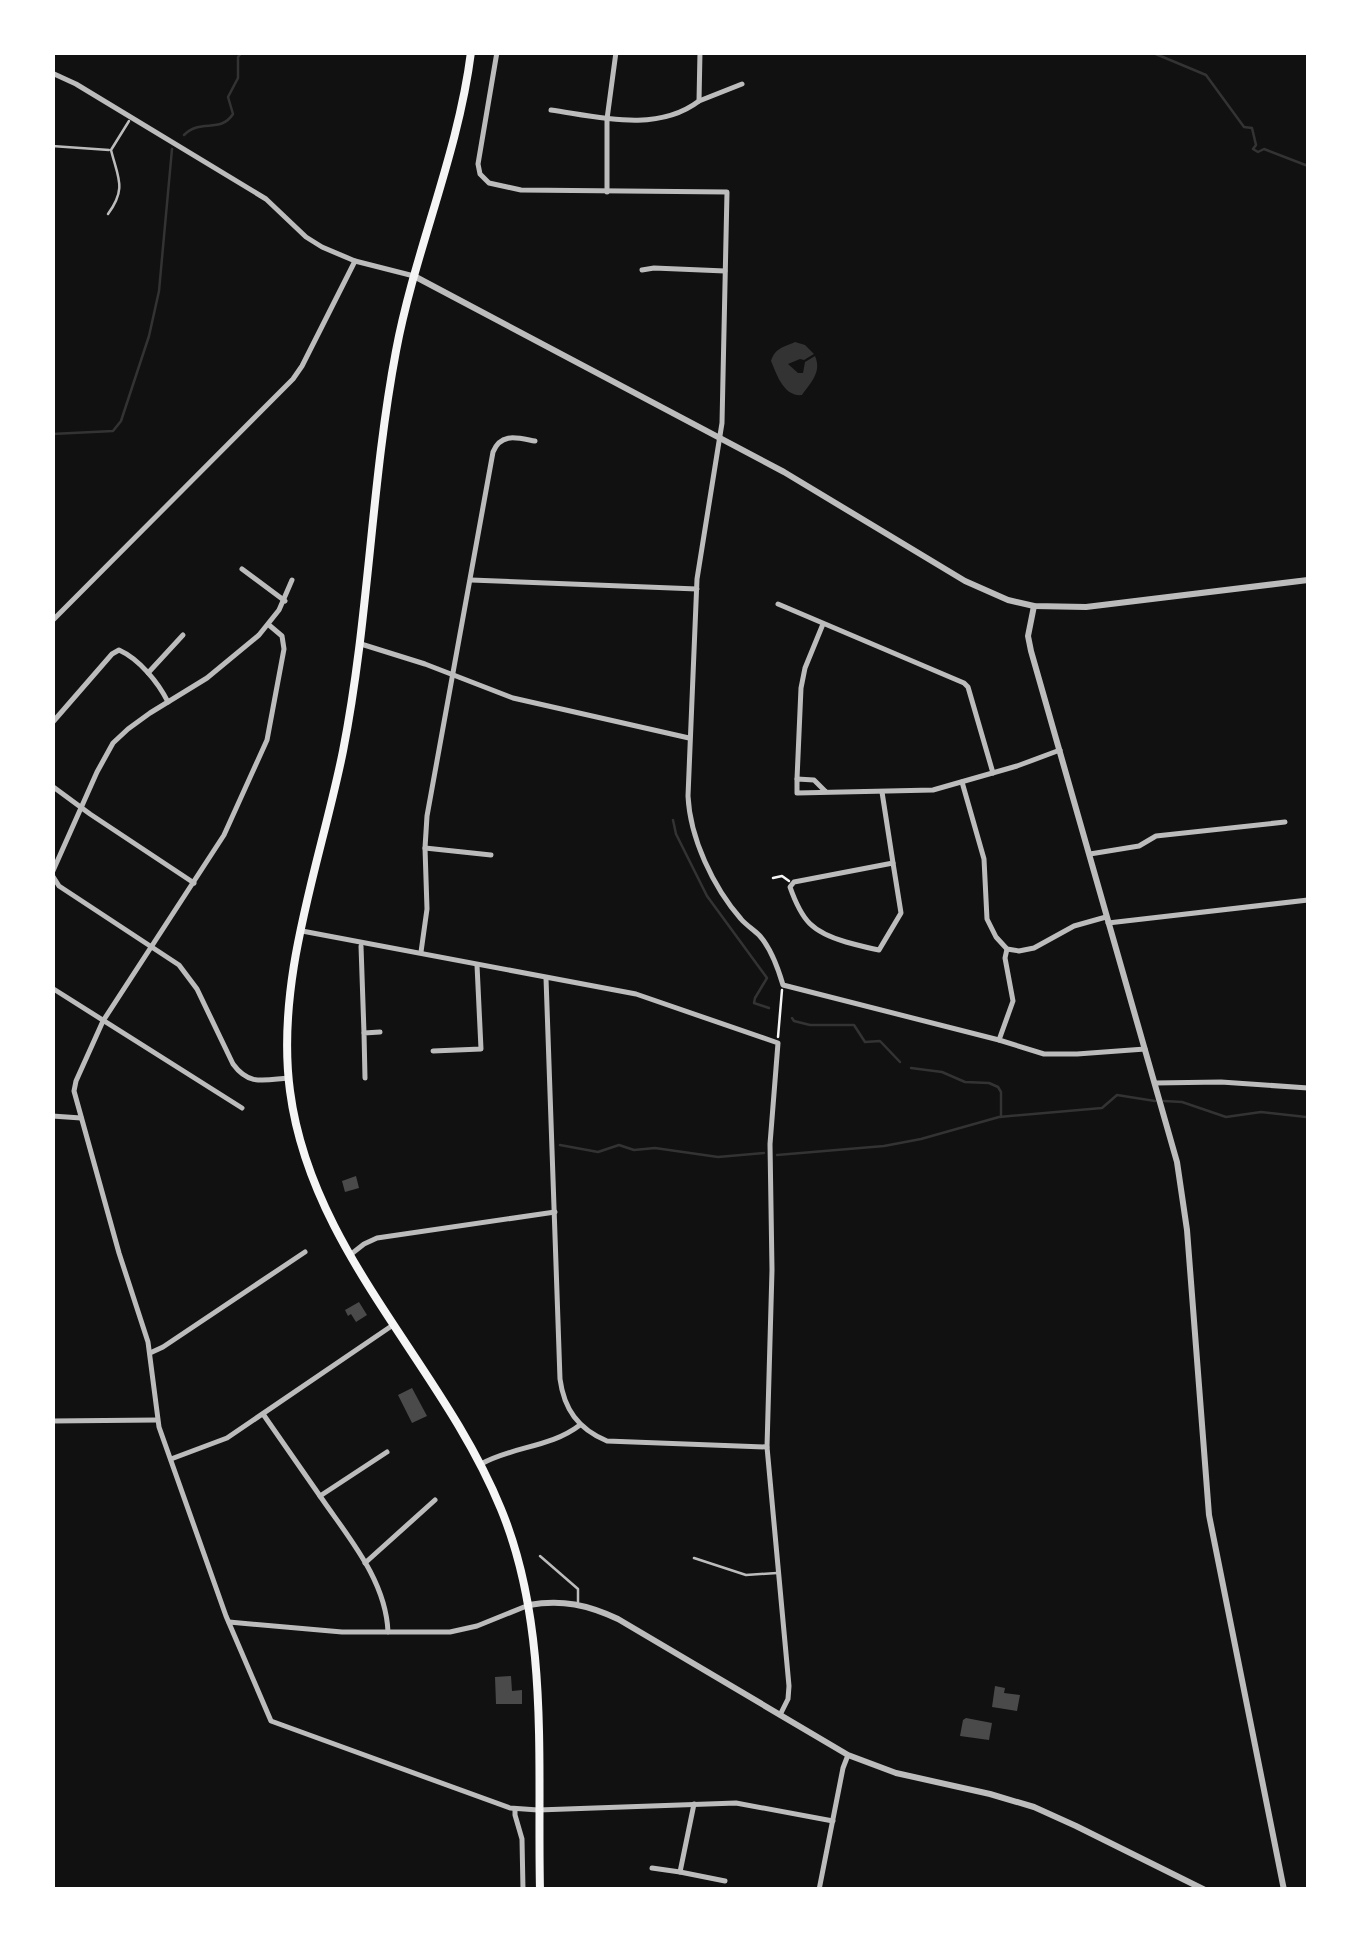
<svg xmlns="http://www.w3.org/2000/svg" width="1361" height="1942" font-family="'Playfair Display',serif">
  <rect width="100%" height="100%" fill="#111"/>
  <path fill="#333" d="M 795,342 L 805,345 L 814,354 L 804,360 L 800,359 L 788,364 L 798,373 L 803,373 L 805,362 L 815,356 C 822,372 811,382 802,395 C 784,397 777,375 771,361 C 775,348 784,347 795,342 Z"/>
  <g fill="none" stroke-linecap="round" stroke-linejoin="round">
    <g stroke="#333" stroke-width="2.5">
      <polyline points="1151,52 1206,75 1244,127 1252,128 1256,145 1253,149 1258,152 1264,149 1308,166"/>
      <path d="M 184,135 C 201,118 220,134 233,114 L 228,97 L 238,78 L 238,57 L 242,52"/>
      <polyline points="52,434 113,431 121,421 149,336 159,291 172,149"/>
      <polyline points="673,820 676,834 707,896 767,978 755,998 754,1003 769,1008"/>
      <polyline points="792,1018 794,1021 810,1025 854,1025 865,1042 880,1041 900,1062"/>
      <polyline points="911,1068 942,1072 965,1082 989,1083 998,1087 1001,1092 1001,1117"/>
      <polyline points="1164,1101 1182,1102 1226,1117 1261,1112 1306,1117"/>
      <polyline points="560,1145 598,1152 619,1145 634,1150 655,1148 718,1157 764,1153"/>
      <polyline points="777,1155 884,1146 921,1139 999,1117 1102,1108 1117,1095 1155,1101"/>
    </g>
  </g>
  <g fill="#4a4a4a">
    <polygon points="356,1176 359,1188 345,1192 342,1181"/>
    <polygon points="359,1302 367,1315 356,1322 351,1314 348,1316 345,1310"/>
    <polygon points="412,1388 427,1416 412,1423 398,1395"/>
    <polygon points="511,1676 512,1691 522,1690 522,1704 496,1704 495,1677"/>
    <polygon points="995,1686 1005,1688 1004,1693 1020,1695 1017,1711 992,1707"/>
    <polygon points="966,1718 992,1723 989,1740 960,1736 963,1720"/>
  </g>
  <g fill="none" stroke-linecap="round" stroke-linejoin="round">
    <g stroke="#f5f5f5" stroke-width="2.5">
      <polyline points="773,878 782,876 789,881"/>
      <polyline points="778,1037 782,990"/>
    </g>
    <g stroke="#bcbcbc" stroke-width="2.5">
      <polyline points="52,146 109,150"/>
      <path d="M 108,214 C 127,188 118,178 111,150 L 129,121"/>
      <polyline points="540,1556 578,1589 578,1602"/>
      <polyline points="694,1558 746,1575 777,1573"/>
    </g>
    <g stroke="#bcbcbc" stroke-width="5">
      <path d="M 497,52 L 478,164 L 480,174 L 489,183 L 521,190 L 727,192 L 722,423 L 697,579 L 688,796 C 690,838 713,887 741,919 C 746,925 753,929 759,935 C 771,948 778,968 783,985 L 999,1040 L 1044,1054 L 1077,1054 L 1145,1049"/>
      <polyline points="52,73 76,84 266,199 306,237 322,247 355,261 414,276"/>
      <polyline points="699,101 742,84"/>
      <path d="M 551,110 C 599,117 657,133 699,101 L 700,52"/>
      <polyline points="607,192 607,119 616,52"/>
      <polyline points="642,270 654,268 725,271"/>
      <polyline points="242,569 285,601"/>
      <polyline points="471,580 697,589"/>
      <polyline points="778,604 964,683 968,687 993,773"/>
      <polyline points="52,621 293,379 302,366 355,261"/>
      <polyline points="269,625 282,636 284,649 267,740 224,835 103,1021 76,1081 74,1091 119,1253 148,1342 159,1427 226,1616 271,1721 510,1808 538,1810 736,1803 833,1821"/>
      <polyline points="361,644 425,664 513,698 689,738"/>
      <polyline points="148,673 183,635"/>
      <path d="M 52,723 L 112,654 L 119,650 C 139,659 158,682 168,702"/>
      <polyline points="797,779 801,688 805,668 823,624"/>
      <polyline points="962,782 984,859 987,919 996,937 1007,949 1019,951 1034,948 1074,926 1106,917"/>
      <polyline points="52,786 90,814 194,883"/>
      <polyline points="826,792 814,780 797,779 797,793 933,790 1017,766 1060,750"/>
      <polyline points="882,792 893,863"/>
      <polyline points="425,848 491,855"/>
      <polyline points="1090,854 1139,846 1156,836 1285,822"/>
      <path d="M 893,863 L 901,913 L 879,950 C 868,948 857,945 846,942 C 812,932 802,921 790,887 L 794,882 Z"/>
      <polyline points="52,873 97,772 113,743 128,729 150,713 207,678 259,635 279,610 292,580"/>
      <path d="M 52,875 L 59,886 L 179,965 L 197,989 L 233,1064 C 249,1086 264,1080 288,1078"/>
      <polyline points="1108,923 1308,900"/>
      <polyline points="302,931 636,994 778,1043 770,1144 772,1270 767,1447 789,1686 788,1699 780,1715"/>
      <polyline points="361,946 364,1033"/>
      <path d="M 421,952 L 427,909 L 425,848 L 427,816 L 493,452 C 501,432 518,438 535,441"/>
      <path d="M 546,978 L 560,1379 C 564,1409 578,1429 607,1441 L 767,1447"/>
      <polyline points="52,988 242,1108"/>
      <polyline points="999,1040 1013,1001 1005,958 1007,949"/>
      <polyline points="433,1051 481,1049 477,965"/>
      <polyline points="365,1078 364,1033 380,1032"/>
      <polyline points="1155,1083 1221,1082 1308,1088"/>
      <polyline points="52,1116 81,1118"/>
      <polyline points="350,1255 364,1244 377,1238 555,1212"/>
      <polyline points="150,1353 163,1347 305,1252"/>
      <polyline points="263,1414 320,1496 387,1452"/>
      <polyline points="52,1421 157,1420"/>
      <polyline points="171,1459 227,1438 393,1325"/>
      <path d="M 481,1464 C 513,1446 550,1448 580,1425"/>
      <path d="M 320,1496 C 348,1537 386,1580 388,1632"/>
      <polyline points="365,1563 435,1500"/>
      <polyline points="229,1622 342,1632 450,1632 477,1626 529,1605"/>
      <polyline points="515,1809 515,1815 522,1839 523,1890"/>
      <polyline points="652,1868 680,1872 694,1804"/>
      <polyline points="680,1872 725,1881"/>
      <polyline points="819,1890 843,1768 848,1755"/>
    </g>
    <g stroke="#bcbcbc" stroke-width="6">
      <polyline points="414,276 784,472 965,581 1008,600 1034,606 1086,607 1308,580"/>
      <polyline points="1034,606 1028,636 1031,651 1177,1162 1187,1230 1209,1515 1284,1890"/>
      <path d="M 529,1605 C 562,1599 588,1605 618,1619 L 848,1755 L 896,1773 L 990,1794 L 1034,1807 L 1076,1826 L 1205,1890"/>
    </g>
    <path stroke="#f5f5f5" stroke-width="8" d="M 471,52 C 458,155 415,250 396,351 C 371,483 369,619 343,751 C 321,861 275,978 290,1091 C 311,1252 442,1364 501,1509 C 550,1628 537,1763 540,1890"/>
  </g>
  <rect width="1361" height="1942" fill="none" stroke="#ffffff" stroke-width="110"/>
</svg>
